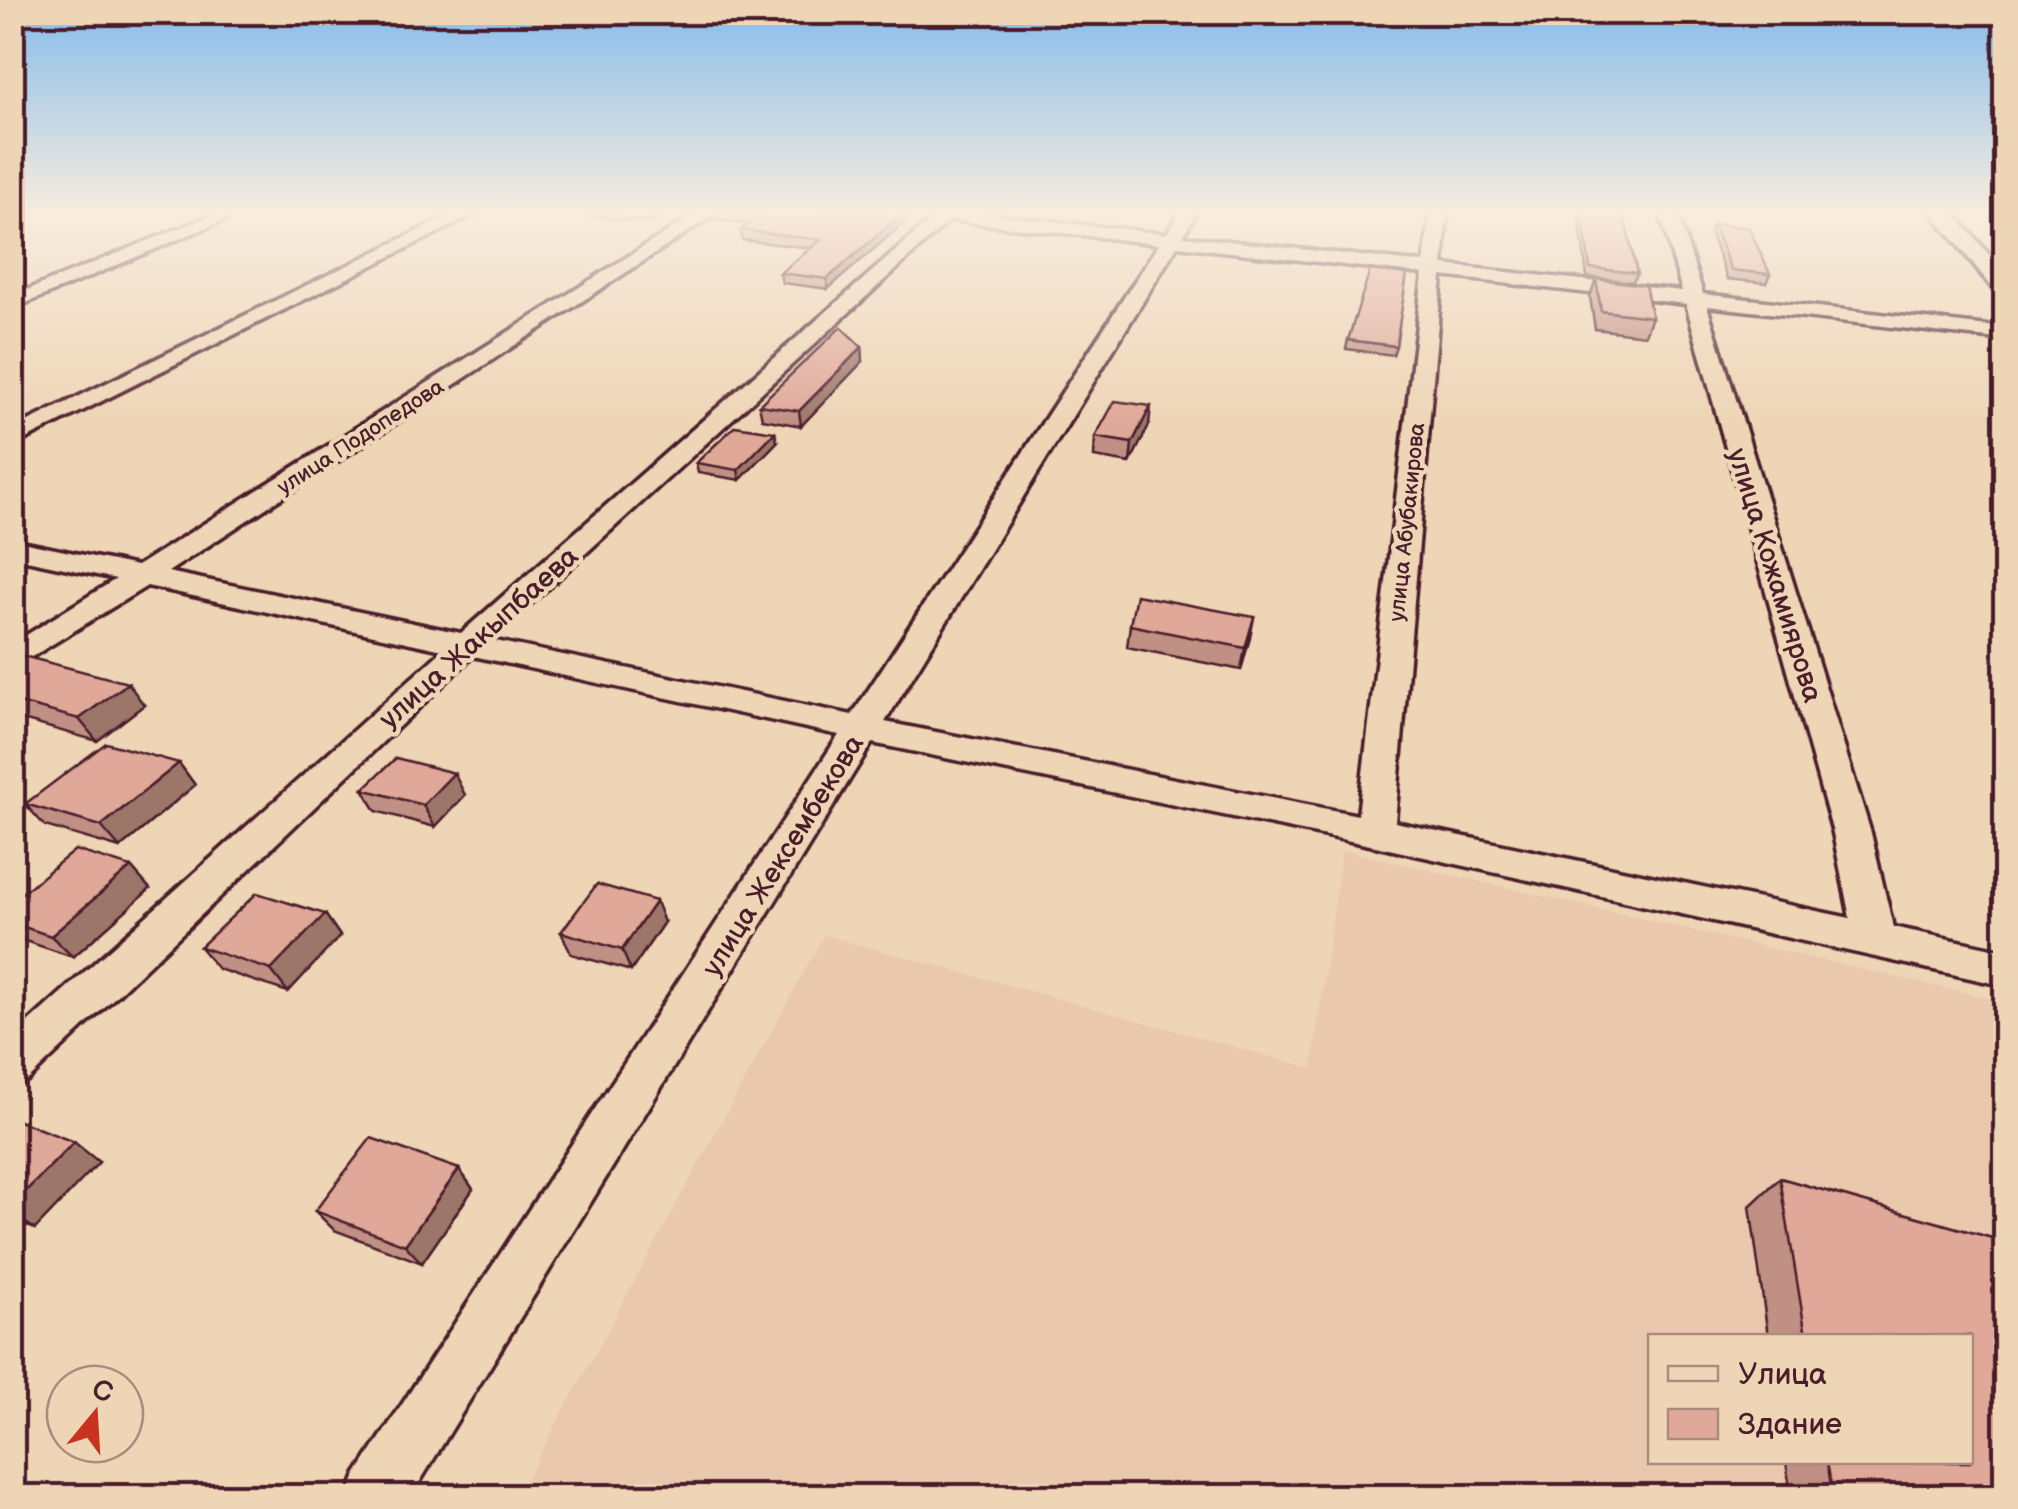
<svg xmlns="http://www.w3.org/2000/svg" width="2018" height="1509" font-family="'Balsamiq Sans',sans-serif">
  <rect width="100%" height="100%" fill="#eed5b6"/>
  <filter id="ink" filterUnits="userSpaceOnUse"><feTurbulence type="fractalNoise" baseFrequency=".01" numOctaves="2"/><feDisplacementMap in="SourceGraphic" scale="20" xChannelSelector="R" yChannelSelector="G"/><feConvolveMatrix kernelMatrix="1 2 1 2 8 2 1 2 1" color-interpolation-filters="sRGB"/></filter>
  <g filter="url(#ink)">
    <path fill="#eac8ad" fill-rule="evenodd" d="M 1342,850 L 2005,1002 L 2005,1496 L 517,1496 L 824,935 L 1312,1068 ZM 1650,1336 L 1970,1336 L 1970,1462 L 1650,1462 Z"/>
    <g fill="none" stroke-linecap="round" stroke-linejoin="round">
      <g stroke="#4a1f2b" stroke-width="7">
        <g id="minor">
          <polygon points="217,213 241,213 12,309 12,296"/>
          <polygon points="455,213 477,213 12,446 12,429"/>
          <path d="M 697,213 L 717,213 L 168,572 L 461,633 L 933,218 L 927,213 L 979,213 L 1166,234 L 1180,213 L 1196,213 L 1183,236 L 1424,263 L 1430,213 L 1447,213 L 1443,265 L 1682,291 L 1660,213 L 1677,213 L 1703,294 L 2006,328 L 2006,340 L 1707,306 L 1871,833 L 1893,927 L 2006,951 L 2006,986 L 1375,846 L 872,743 L 411,1496 L 348,1496 L 356,1475 L 839,735 L 473,656 L 28,1080 L 12,1086 L 12,1037 L 443,650 L 147,586 L 12,669 L 12,644 L 116,579 L 12,557 L 12,540 L 137,566 ZM 950,220 L 1159,244 L 852,715 L 491,640 ZM 1177,246 L 1423,274 L 1358,815 L 885,722 ZM 1442,276 L 1686,304 L 1833,833 L 1850,918 L 1395,822 Z"/>
        </g>
      </g>
      <g stroke="#4a1f2b" stroke-width="8">
        <polygon id="tertiary" points="1932,213 1953,213 2006,274 2006,296 1998,294"/>
      </g>
      <use href="#minor" fill="#eed5b6" fill-rule="evenodd"/>
      <use href="#tertiary" fill="#eed5b6" fill-rule="evenodd"/>
    </g>
    <g fill="#c19084" stroke="#4a1f2b" stroke-width="2.5">
      <polygon points="567,213 691,213 684,216 665,214 651,223"/>
      <polygon points="712,213 915,213 828,289 782,283 780,273 811,248 742,240 741,230 749,224 713,220"/>
      <polygon points="1581,213 1623,213 1637,273 1633,282 1587,277 1579,217"/>
      <polygon points="1713,224 1770,274 1766,283 1727,279 1710,232"/>
      <polygon points="1596,279 1652,317 1645,335 1595,329 1590,297"/>
      <polygon points="1348,340 1396,346 1393,355 1346,349"/>
      <polygon points="862,347 863,361 801,426 762,419 759,405"/>
      <polygon points="1149,425 1130,463 1094,457 1095,437"/>
      <polygon points="777,442 740,480 698,473 696,463"/>
      <polygon points="1254,617 1241,670 1127,647 1130,625"/>
      <polygon points="12,663 144,705 97,741 12,717"/>
      <polygon points="179,763 195,785 120,848 45,826 25,804"/>
      <polygon points="363,789 465,795 435,827 376,811"/>
      <polygon points="131,867 150,889 73,957 16,938 12,935 12,901"/>
      <polygon points="325,914 340,936 288,992 218,969 200,947"/>
      <polygon points="664,922 631,971 571,954 561,932"/>
      <polygon points="12,1120 99,1162 35,1229 12,1220"/>
      <polygon points="459,1169 473,1189 422,1263 334,1230 315,1211"/>
      <polygon points="1780,1178 2006,1242 2006,1496 1791,1496 1786,1462 1970,1462 1970,1336 1768,1336 1750,1206"/>
    </g>
    <g fill="#9d766b" stroke="#4a1f2b" stroke-width="2.5">
      <polygon points="650,213 665,213 665,214 651,223 649,214"/>
      <polygon points="903,213 915,213 828,289 827,279"/>
      <polygon points="862,347 863,361 801,426 799,411"/>
      <polygon points="1151,406 1149,425 1130,463 1132,443"/>
      <polygon points="775,432 777,442 740,480 738,470"/>
      <polygon points="1254,617 1250,638 1241,670 1245,648"/>
      <polygon points="128,683 144,705 97,741 79,719"/>
      <polygon points="179,763 195,785 120,848 101,826"/>
      <polygon points="454,773 465,795 435,827 423,805"/>
      <polygon points="131,867 150,889 73,957 51,936"/>
      <polygon points="656,901 664,922 631,971 622,950"/>
      <polygon points="325,914 340,936 288,992 271,970"/>
      <polygon points="74,1142 99,1162 35,1229 12,1214 12,1205"/>
      <polygon points="459,1169 473,1189 422,1263 405,1245"/>
    </g>
    <g fill="#e0a899" stroke="#4a1f2b" stroke-width="2.5">
      <polygon points="732,213 903,213 827,279 780,273 821,240 741,230 761,216"/>
      <polygon points="1582,213 1623,213 1637,273 1590,268"/>
      <polygon points="1713,224 1749,228 1770,274 1731,270"/>
      <polygon points="1370,270 1407,274 1396,346 1348,340"/>
      <polygon points="1596,279 1645,285 1652,317 1601,311"/>
      <polygon points="841,327 862,347 799,411 759,405"/>
      <polygon points="1115,401 1151,406 1132,443 1095,437"/>
      <polygon points="735,426 775,432 738,470 696,463"/>
      <polygon points="1136,595 1254,617 1245,648 1130,625"/>
      <polygon points="23,656 128,683 79,719 12,701 12,663"/>
      <polygon points="106,743 179,763 101,826 25,804"/>
      <polygon points="396,758 454,773 423,805 363,789"/>
      <polygon points="75,850 131,867 51,936 12,923 12,901"/>
      <polygon points="597,884 656,901 622,950 561,932"/>
      <polygon points="257,893 325,914 271,970 200,947"/>
      <polygon points="14,1119 74,1142 12,1205 12,1120"/>
      <polygon points="371,1138 459,1169 405,1245 315,1211"/>
      <polygon points="1780,1178 2006,1242 2006,1496 1833,1496 1827,1462 1970,1462 1970,1336 1806,1336"/>
    </g>
  </g>
  <linearGradient id="sky" x2="0" y2="1"><stop stop-color="#86bcec"/><stop offset="0.5" stop-color="#f7ecde"/><stop offset="1" stop-color="#f7ecde" stop-opacity="0"/></linearGradient>
  <rect width="2018" height="424" fill="url(#sky)"/>
  <g text-anchor="middle" stroke-width="9" stroke-linejoin="round" paint-order="stroke">
    <g font-size="22" fill="#4a1f2b" stroke="#eed5b6">
      <text transform="translate(360 436) rotate(-33)" y="8">улица Подопедова</text>
      <text transform="translate(1406 522) rotate(-84)" y="8">улица Абубакирова</text>
    </g>
    <g font-size="28" fill="#4a1f2b" stroke="#eed5b6">
      <text transform="translate(1776 575) rotate(73)" y="10">улица Кожамиярова</text>
      <text transform="translate(478 637) rotate(-42)" y="10">улица Жакыпбаева</text>
      <text transform="translate(782 855) rotate(-58)" y="10">улица Жексембекова</text>
    </g>
  </g>
  <rect width="2018" height="1509" fill="none" stroke="#eed5b6" stroke-width="50"/>
  <rect x="25" y="25" width="1968" height="1459" fill="none" stroke="#4a1f2b" stroke-width="4" filter="url(#ink)"/>
  <rect x="1648" y="1334" width="325" height="130" fill="#eed5b6" stroke="#ac8c7e" stroke-width="2.5"/>
  <rect x="1668" y="1366" width="50" height="15" fill="#eed5b6" stroke="#ac8c7e" stroke-width="2.5"/>
  <text x="1738" y="1384" font-size="30" fill="#4a1f2b">Улица</text>
  <rect x="1668" y="1409" width="50" height="30" fill="#e0a899" stroke="#ac8c7e" stroke-width="2.5"/>
  <text x="1738" y="1434" font-size="30" fill="#4a1f2b">Здание</text>
  <g transform="translate(95 1414) rotate(18)"><circle r="48" fill="#eed5b6" stroke="#ac8c7e" stroke-width="2.5"/>
  <path d="M0-8L18 38L0 25L-18 38Z" fill="#c8321e"/>
  <text y="-15" font-size="28" font-weight="bold" text-anchor="middle" fill="#4a1f2b">С</text>
  </g>
</svg>
